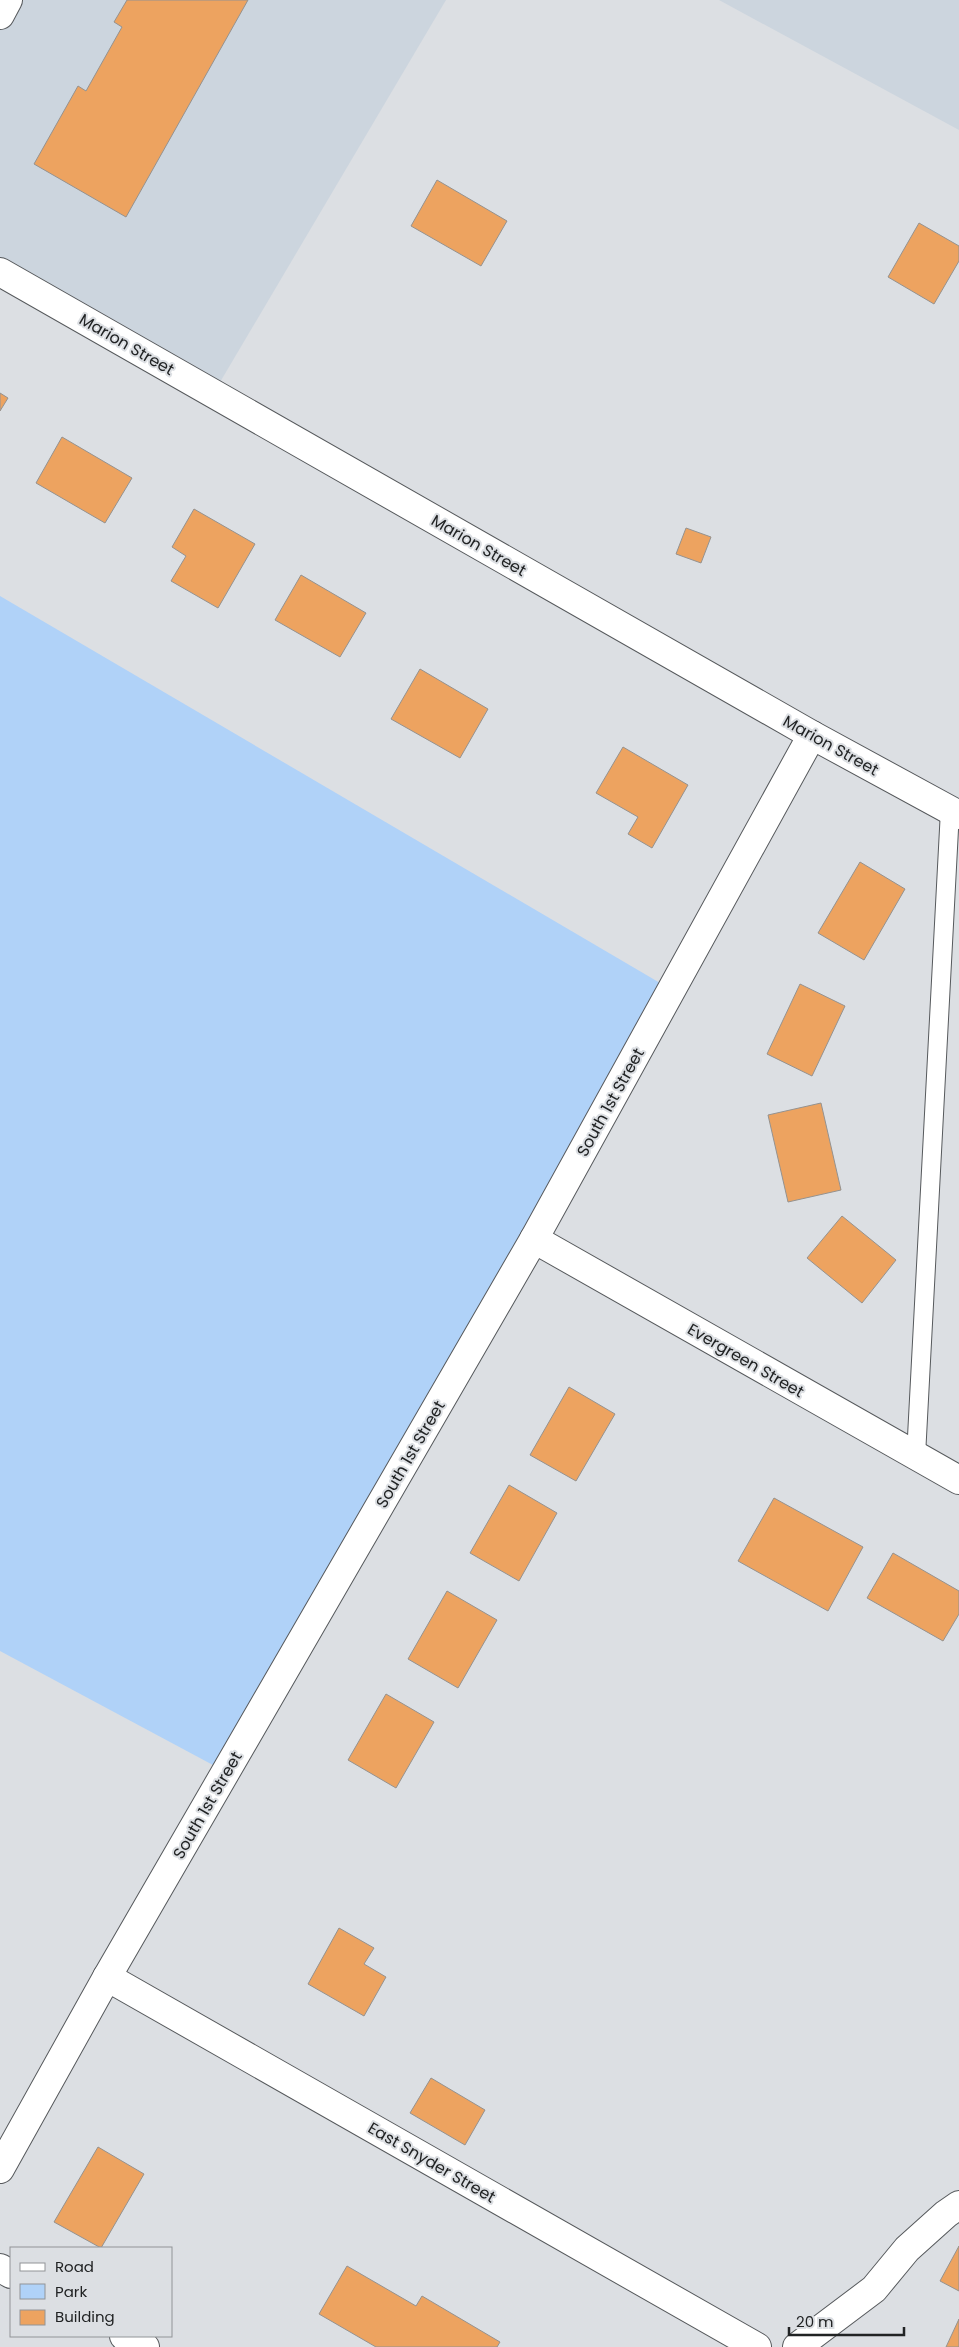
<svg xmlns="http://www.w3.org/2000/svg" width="959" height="2347" font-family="Poppins,sans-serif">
  <rect width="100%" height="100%" fill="#dcdfe3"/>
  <g fill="#ccd5de">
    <polygon points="8,0 446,0 213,394 0,272 0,15"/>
    <polygon points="719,0 959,0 959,130"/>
  </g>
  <polygon fill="#b0d2f8" points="0,596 672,990 226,1772 0,1651"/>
  <g fill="#eda360" stroke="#95928f">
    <polygon points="127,0 248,0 126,217 34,164 78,86 86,91 122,27 114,22"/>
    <polygon points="437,180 507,221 481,266 411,226"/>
    <polygon points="919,223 959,246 959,261 934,304 888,277"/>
    <polygon points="0,393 8,398 0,411"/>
    <polygon points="62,437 132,478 105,523 36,483"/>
    <polygon points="194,509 255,544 218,608 171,581 186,556 172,547"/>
    <polygon points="686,528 711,537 701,563 676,554"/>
    <polygon points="301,575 366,613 340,657 275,620"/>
    <polygon points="420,669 488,709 460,758 391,719"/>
    <polygon points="623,747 688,785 652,848 628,834 638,817 596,793"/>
    <polygon points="860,862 905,889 864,960 818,933"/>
    <polygon points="800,984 845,1006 812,1076 767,1054"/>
    <polygon points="821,1103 841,1190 788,1202 768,1115"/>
    <polygon points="842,1216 896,1260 862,1303 807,1258"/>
    <polygon points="569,1387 615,1414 576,1481 530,1455"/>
    <polygon points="509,1485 557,1513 519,1581 470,1553"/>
    <polygon points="774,1498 863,1547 828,1611 738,1561"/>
    <polygon points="893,1553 959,1591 959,1614 943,1641 867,1598"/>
    <polygon points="447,1591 497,1620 458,1688 408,1659"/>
    <polygon points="386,1694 434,1722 396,1788 348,1760"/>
    <polygon points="339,1928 374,1948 364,1964 386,1977 364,2016 308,1984"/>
    <polygon points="431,2078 485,2110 465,2145 410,2113"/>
    <polygon points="98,2147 144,2174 101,2248 54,2222"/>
    <polygon points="959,2246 959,2291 940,2281"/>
    <polygon points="347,2266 416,2306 422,2296 500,2342 497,2347 376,2347 319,2314"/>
    <polygon points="959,2319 959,2347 946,2347"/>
  </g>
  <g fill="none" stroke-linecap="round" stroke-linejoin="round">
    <g stroke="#56595c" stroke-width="20">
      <polyline id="lane" points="916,1456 950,810"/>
    </g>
    <g stroke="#56595c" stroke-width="30">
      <g id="street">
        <polyline points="0,272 812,735 959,815"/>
        <polyline points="534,1239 959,1480"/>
        <polyline points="107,1977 757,2347"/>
        <polyline points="0,2169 107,1977 534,1239 812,735"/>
        <polyline points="0,2268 11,2274"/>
        <polyline points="124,2336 145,2347"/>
        <polyline points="797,2347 874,2289 907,2249 946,2214 959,2205"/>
      </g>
    </g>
    <g stroke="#56595c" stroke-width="30">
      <polyline id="secondary" points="0,15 8,0"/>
    </g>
    <use href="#lane" stroke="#fff" stroke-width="18"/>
    <use href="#street" stroke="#fff" stroke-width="28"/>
    <use href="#secondary" stroke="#fff" stroke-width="28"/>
  </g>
  <g text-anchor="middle" stroke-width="4" stroke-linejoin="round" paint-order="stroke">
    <g font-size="16" fill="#212324" stroke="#dcdfe3">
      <text transform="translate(127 344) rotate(30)" y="6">Marion Street</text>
      <text transform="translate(479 545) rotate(30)" y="6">Marion Street</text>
      <text transform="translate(831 745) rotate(29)" y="6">Marion Street</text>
      <text transform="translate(610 1102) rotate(-61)" y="6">South 1st Street</text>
      <text transform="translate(746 1360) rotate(30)" y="6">Evergreen Street</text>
      <text transform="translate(410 1454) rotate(-60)" y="6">South 1st Street</text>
      <text transform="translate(207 1805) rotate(-60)" y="6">South 1st Street</text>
      <text transform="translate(432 2162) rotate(30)" y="6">East Snyder Street</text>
    </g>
  </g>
  <rect x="10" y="2247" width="162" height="90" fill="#dcdfe3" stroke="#919497"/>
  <rect x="20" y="2263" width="25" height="8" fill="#ffffff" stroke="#919497"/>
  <text x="55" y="2272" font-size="15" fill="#212324">Road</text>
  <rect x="20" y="2284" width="25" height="15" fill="#b0d2f8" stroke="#919497"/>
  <text x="55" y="2297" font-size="15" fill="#212324">Park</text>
  <rect x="20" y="2310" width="25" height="15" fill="#eda360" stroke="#919497"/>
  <text x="55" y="2322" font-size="15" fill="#212324">Building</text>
  <path d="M789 2327v8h115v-8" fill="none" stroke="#212324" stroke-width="2.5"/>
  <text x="796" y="2327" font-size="15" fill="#212324" stroke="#dcdfe3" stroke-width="4" paint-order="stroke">20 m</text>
</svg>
